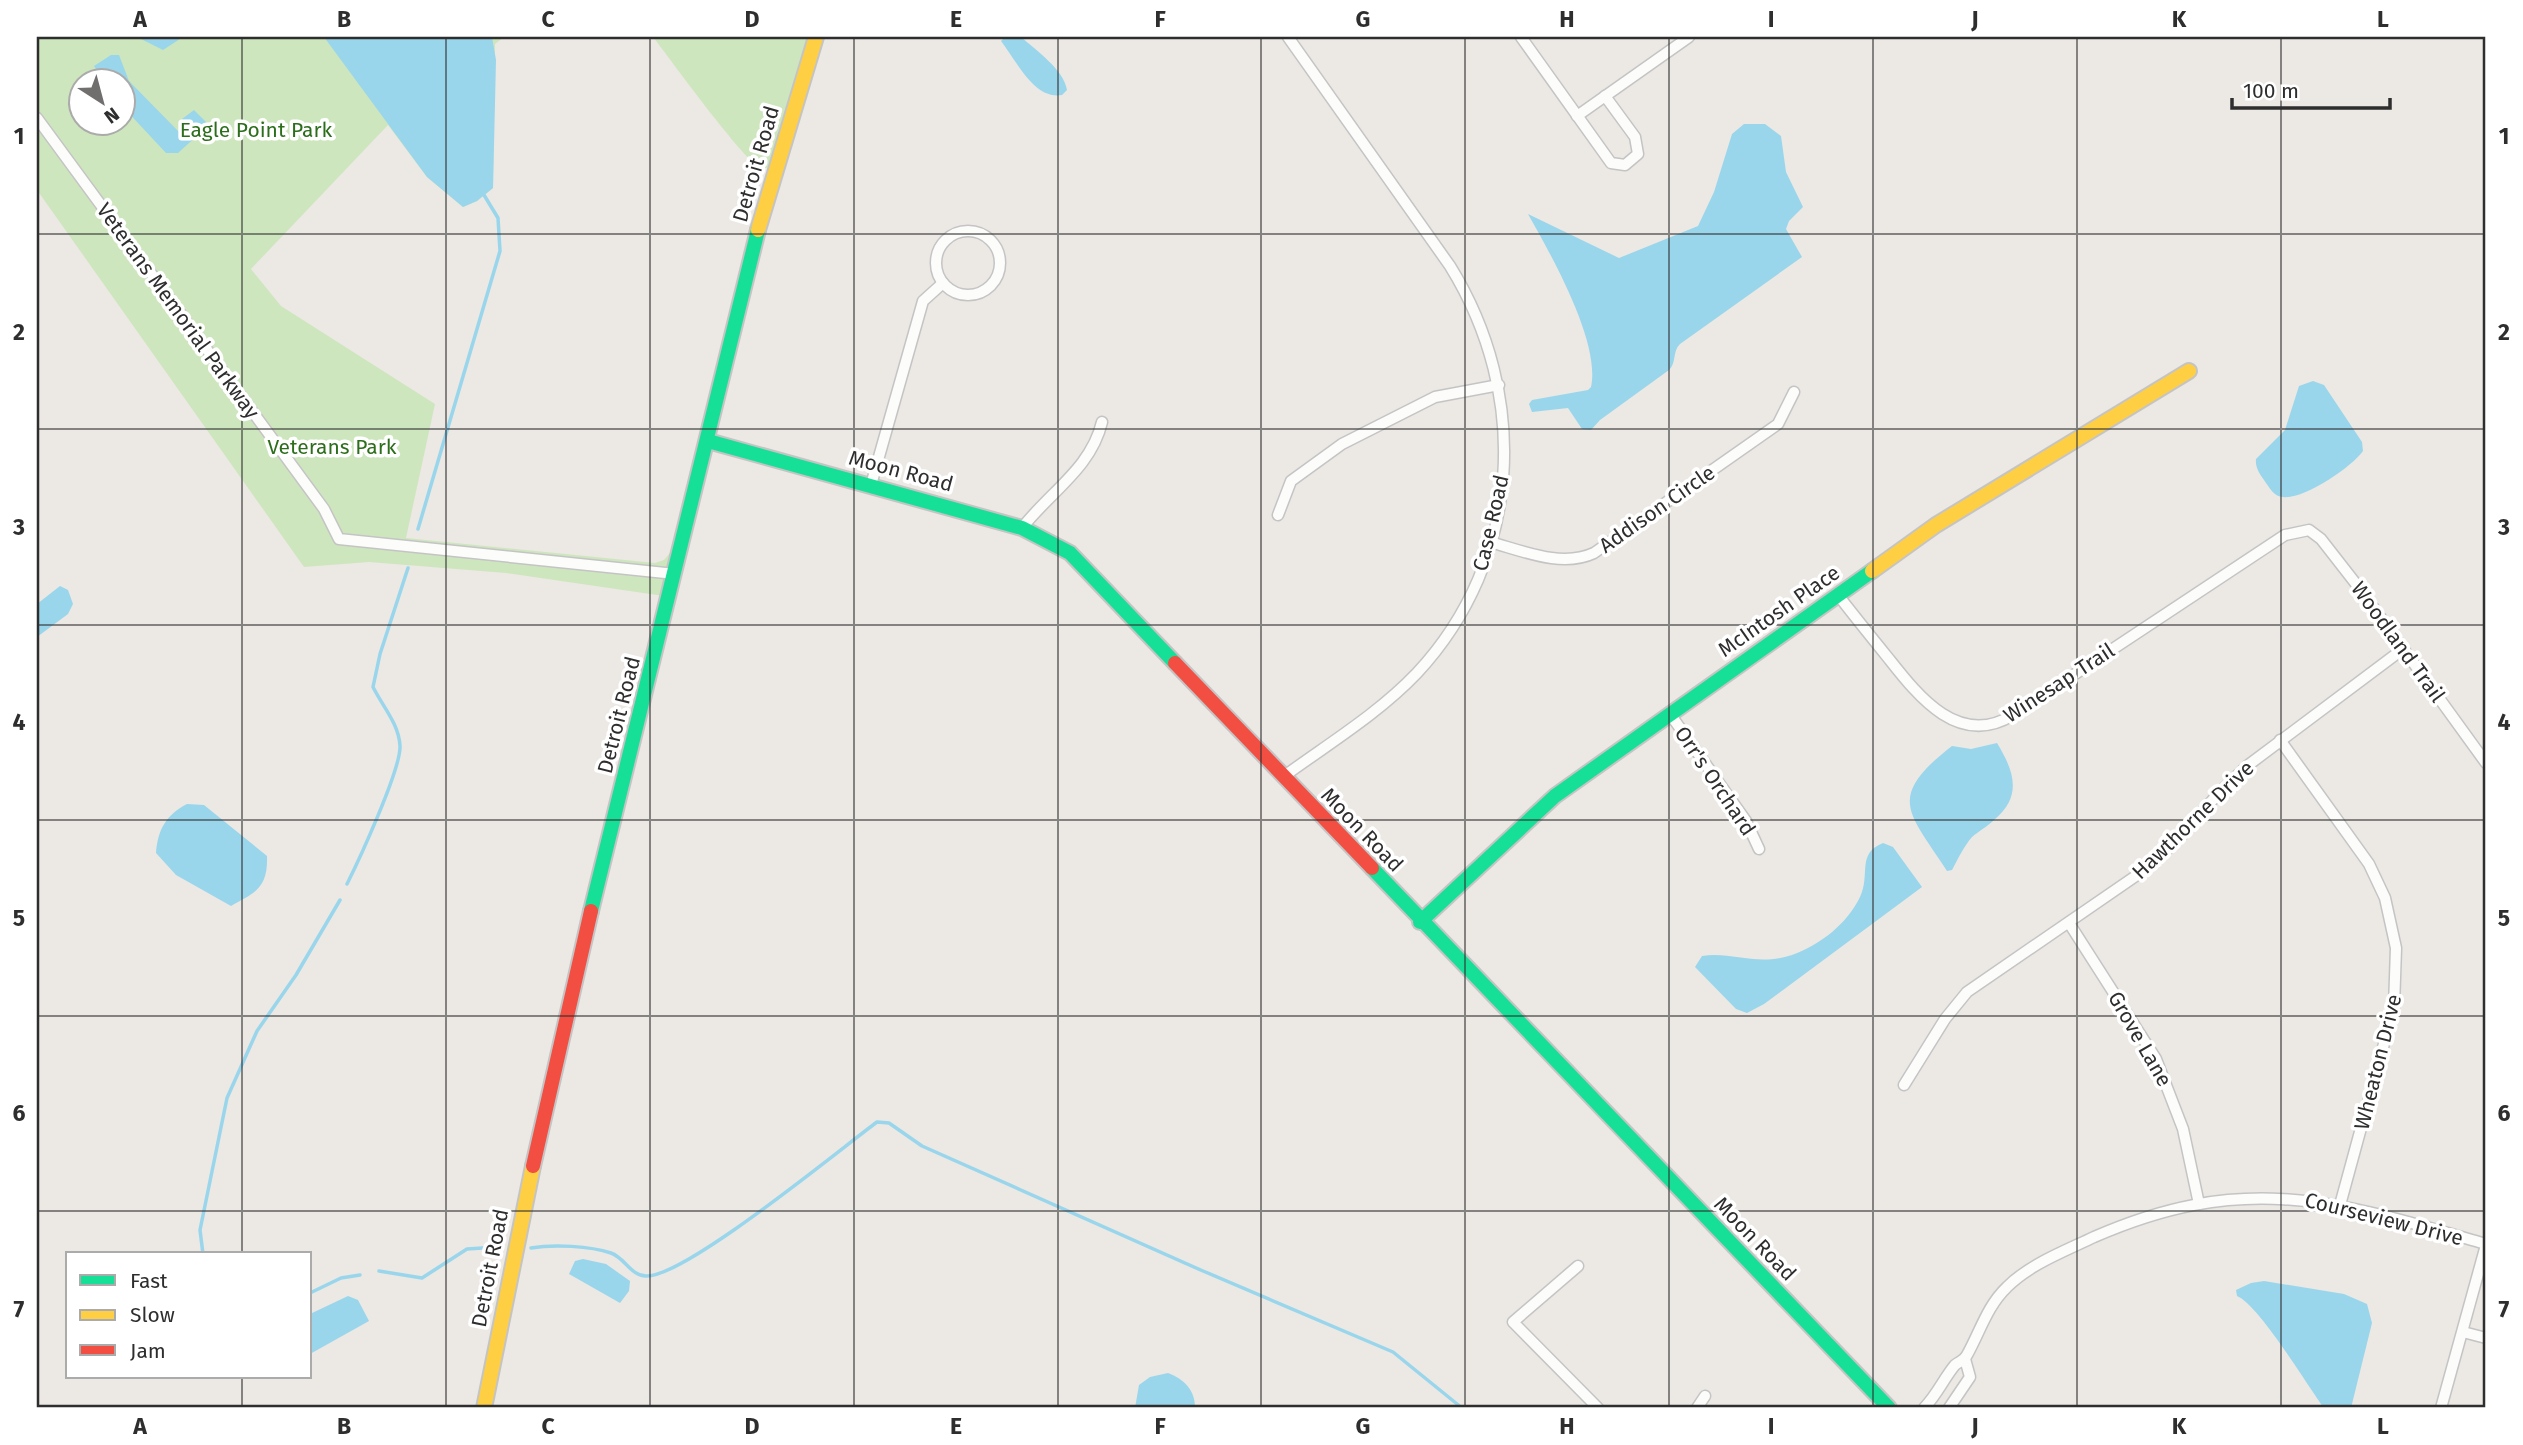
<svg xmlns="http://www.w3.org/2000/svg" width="2523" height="1445" font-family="'Fira Sans',sans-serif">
  <rect width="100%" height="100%" fill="#ece8e4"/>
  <g fill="#cee6be" fill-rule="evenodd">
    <path d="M 37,37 L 504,37 L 495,44 L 493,188 L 477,201 L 463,207 L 427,177 L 388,125 L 251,269 L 281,306 L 435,404 L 406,538 L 655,563 L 664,560 L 674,548 L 664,596 L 506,573 L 369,562 L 304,567 L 37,190 ZM 80,80 L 122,80 L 122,122 L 80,122 Z"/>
    <path d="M 653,37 L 812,37 L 771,166 C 767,168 765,169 760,167 C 745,163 668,56 653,37 Z"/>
  </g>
  <g fill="#99d6ec">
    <polygon points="137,37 183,37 163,50"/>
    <polygon points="324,37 492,37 496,60 493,188 477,201 463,207 427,177"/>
    <path d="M 1005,37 L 1021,37 C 1036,50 1064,70 1067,90 L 1062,95 C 1034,100 1016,60 1001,41 Z"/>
    <polygon points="111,55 119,55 129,81 180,133 184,134 186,129 182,119 194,110 209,125 178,153 166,153 123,107 122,80 103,80 94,66"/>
    <path d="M 1744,124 L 1765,124 L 1781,136 L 1786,172 L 1803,207 L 1789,221 L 1786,229 L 1802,257 L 1680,344 C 1672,352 1677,362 1669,370 L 1600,420 L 1591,430 L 1582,429 L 1568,408 L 1532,412 L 1529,404 L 1532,400 L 1588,390 L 1591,387 C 1601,342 1550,253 1528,214 L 1619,258 L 1698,226 L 1714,192 L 1732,134 Z"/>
    <path d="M 2313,381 L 2324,385 L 2362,442 L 2363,451 C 2352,467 2303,500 2283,497 C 2274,496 2271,490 2266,483 C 2261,475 2255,469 2256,459 L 2285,430 L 2299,386 Z"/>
    <polygon points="60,586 68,590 73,604 68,614 37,637 37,604"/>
    <path d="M 1997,743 C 2014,771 2023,796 1994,820 C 1988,826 1979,831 1972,837 C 1964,846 1958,859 1952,870 L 1947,871 C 1909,812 1885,798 1952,746 L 1971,749 Z"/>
    <path d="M 187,804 L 204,805 L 267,856 C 268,888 256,892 231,906 L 176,875 L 156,853 C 158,829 166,815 187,804 Z"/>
    <path d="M 1883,843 L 1893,847 L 1922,887 L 1764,1004 L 1747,1013 L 1736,1009 L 1695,967 L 1702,956 C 1732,951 1756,967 1792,955 C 1820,945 1847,924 1860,897 C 1871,874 1856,854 1883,843 Z"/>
    <polygon points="583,1259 606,1264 630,1281 629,1291 620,1303 569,1274 575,1261"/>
    <path d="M 2264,1281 L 2344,1294 L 2367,1304 L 2372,1323 L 2351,1408 L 2324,1408 C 2307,1385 2259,1305 2237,1296 L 2236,1290 L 2251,1283 Z"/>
    <polygon points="348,1296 358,1300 369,1321 310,1354 310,1314"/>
    <path d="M 1168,1373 C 1184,1379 1195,1390 1195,1408 L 1135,1408 L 1139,1385 L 1150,1377 Z"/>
  </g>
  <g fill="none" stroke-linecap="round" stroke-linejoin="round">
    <g stroke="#99d6ec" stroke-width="3.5">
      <polyline points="418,529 500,251 498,218 484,195"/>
      <path d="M 347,884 C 359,860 401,769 400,746 C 399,724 383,707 373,687 L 380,654 L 408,568"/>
      <path d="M 531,1248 C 554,1244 590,1246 611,1253 C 625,1258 631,1276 646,1276 C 684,1278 839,1150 877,1122 L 889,1123 L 922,1146 L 1203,1271 L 1393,1352 L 1462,1408"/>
      <polyline points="203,1254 200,1230 227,1098 257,1031 296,975 340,900"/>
      <polyline points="379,1271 422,1278 467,1249 498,1247"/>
      <polyline points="310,1293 341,1278 360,1275"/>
    </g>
    <g stroke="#c5c4c5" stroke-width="13">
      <g id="street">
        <polyline points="1521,37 1611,163 1625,165 1638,154 1635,137 1605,96"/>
        <polyline points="1577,116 1689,37"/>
        <polyline points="37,118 324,509 339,539 675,574"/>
        <circle cx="968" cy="263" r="32"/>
        <polyline points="871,485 923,301 943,283"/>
        <polyline points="1278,515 1291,481 1342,444 1435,397 1499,385"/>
        <path d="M 1022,528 C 1051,491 1091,468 1102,422"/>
        <path d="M 1490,542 C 1523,551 1562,568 1594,553 L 1778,424 L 1794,392"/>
        <path d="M 1838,595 C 1855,617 1872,638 1889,659 C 1919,697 1959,748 2013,715 L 2285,535 L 2309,530 L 2321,539 L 2360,589 L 2486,763"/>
        <polyline points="1670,714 1746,821 1759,849"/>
        <polyline points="2280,740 2369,864 2385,898 2396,948 2394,1007 2340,1205"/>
        <path d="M 1283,777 C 1328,744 1378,714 1417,673 C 1523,559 1530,395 1450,266 L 1288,37"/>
        <polyline points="2069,923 2156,1059 2183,1129 2199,1204"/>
        <polyline points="1904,1085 1945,1019 1967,992 2143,871 2178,840 2217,795 2247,766 2403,649"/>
        <polyline points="1578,1266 1513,1322 1598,1408"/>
        <polyline points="2463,1332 2486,1338"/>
        <polyline points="1697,1408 1705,1396"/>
        <path d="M 1924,1408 C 1937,1395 1944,1378 1955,1365 C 1960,1361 1964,1361 1967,1355 C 1980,1332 1987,1306 2007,1287 C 2030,1264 2065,1251 2094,1237 C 2245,1171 2336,1201 2486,1244"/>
        <polyline points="1949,1408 1970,1377 1965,1359"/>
        <polyline points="2441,1408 2486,1245"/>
      </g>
    </g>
    <g stroke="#c5c4c5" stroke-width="18">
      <g id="fast">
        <polyline points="708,441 1022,528 1070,553 1175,663"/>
        <polyline points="1372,868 1889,1408"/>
        <polyline points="591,911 758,230"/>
        <polyline points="1420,922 1555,796 1872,571"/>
      </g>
    </g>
    <g stroke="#c5c4c5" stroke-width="18">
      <g id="slow">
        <polyline points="758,230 816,37"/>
        <polyline points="1872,571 1936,525 2189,371"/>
        <polyline points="484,1408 533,1166"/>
      </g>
    </g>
    <g stroke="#c5c4c5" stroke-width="18">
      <g id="jam">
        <polyline points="1175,663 1372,868"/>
        <polyline points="533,1166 591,911"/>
      </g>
    </g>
    <use href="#street" stroke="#fcfcfb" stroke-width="10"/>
    <use href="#fast" stroke="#16e098" stroke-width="14"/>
    <use href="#slow" stroke="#ffcf43" stroke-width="14"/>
    <use href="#jam" stroke="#f24e42" stroke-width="14"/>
  </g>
  <path fill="none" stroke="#2e2e2e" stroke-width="2" stroke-opacity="0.55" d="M 242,37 L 242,1254M 446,37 L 446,1408M 650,37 L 650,1408M 854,37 L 854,1408M 1058,37 L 1058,1408M 1261,37 L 1261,1408M 1465,37 L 1465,1408M 1669,37 L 1669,1408M 1873,37 L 1873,1408M 2077,37 L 2077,1408M 2281,37 L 2281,1408M 37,234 L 2486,234M 37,429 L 2486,429M 37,625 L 2486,625M 37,820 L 2486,820M 37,1016 L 2486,1016M 37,1211 L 2486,1211M 242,1377 L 242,1408"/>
  <g text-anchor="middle" stroke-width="7" stroke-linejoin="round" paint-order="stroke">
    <g font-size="21" fill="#2c6e1b" stroke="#fff">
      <text x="256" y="137">Eagle Point Park</text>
      <text x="332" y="454">Veterans Park</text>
    </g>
    <g font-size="21" fill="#2e2e2e" stroke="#fff">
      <text transform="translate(756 164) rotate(-74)" y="7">Detroit Road</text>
      <text transform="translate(178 311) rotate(54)" y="7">Veterans Memorial Parkway</text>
      <text transform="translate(901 471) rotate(15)" y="7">Moon Road</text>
      <text transform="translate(1657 509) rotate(-35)" y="7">Addison Circle</text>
      <text transform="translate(1491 523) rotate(-77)" y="7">Case Road</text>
      <text transform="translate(1779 611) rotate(-35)" y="7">McIntosh Place</text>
      <text transform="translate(2398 642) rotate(54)" y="7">Woodland Trail</text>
      <text transform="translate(2059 683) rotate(-33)" y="7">Winesap Trail</text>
      <text transform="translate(619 715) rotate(-76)" y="7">Detroit Road</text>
      <text transform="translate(1715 781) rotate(56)" y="7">Orr's Orchard</text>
      <text transform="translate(2193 820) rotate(-44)" y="7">Hawthorne Drive</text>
      <text transform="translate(1362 830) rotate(46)" y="7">Moon Road</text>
      <text transform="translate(2140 1039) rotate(60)" y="7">Grove Lane</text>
      <text transform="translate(2378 1062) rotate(-76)" y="7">Wheaton Drive</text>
      <text transform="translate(2384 1219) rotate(14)" y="7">Courseview Drive</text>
      <text transform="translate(1755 1239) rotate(46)" y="7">Moon Road</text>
      <text transform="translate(490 1268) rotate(-79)" y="7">Detroit Road</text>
    </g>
  </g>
  <rect width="2523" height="1445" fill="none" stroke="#ffffff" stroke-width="77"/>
  <rect x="66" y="1252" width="245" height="126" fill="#ffffff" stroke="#ababab" stroke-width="2"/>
  <rect x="80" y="1275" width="35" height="10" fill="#16e098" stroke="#ababab" stroke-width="2"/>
  <text x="130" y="1288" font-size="21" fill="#2e2e2e">Fast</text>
  <rect x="80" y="1310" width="35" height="10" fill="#ffcf43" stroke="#ababab" stroke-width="2"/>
  <text x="130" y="1322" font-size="21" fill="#2e2e2e">Slow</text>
  <rect x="80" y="1345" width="35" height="10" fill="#f24e42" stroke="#ababab" stroke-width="2"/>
  <text x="130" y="1358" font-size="21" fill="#2e2e2e">Jam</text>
  <g transform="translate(102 102) rotate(144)"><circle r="33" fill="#ffffff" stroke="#ababab" stroke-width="2"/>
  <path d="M0-5L12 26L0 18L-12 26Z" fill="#706f6e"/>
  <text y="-10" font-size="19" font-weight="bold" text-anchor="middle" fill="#2e2e2e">N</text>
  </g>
  <path d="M2232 98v10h158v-10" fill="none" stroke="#2e2e2e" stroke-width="3.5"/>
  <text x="2243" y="98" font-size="21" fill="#2e2e2e" stroke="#ffffff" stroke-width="5" paint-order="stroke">100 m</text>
  <rect x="38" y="38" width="2446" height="1368" fill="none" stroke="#2e2e2e" stroke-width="2.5"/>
  <g font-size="23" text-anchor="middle" font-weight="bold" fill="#2e2e2e">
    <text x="140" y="27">A</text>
    <text x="344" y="27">B</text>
    <text x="548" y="27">C</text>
    <text x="752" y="27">D</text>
    <text x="956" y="27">E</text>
    <text x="1160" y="27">F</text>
    <text x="1363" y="27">G</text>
    <text x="1567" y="27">H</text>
    <text x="1771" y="27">I</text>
    <text x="1975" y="27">J</text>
    <text x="2179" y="27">K</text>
    <text x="2383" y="27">L</text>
    <text x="19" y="144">1</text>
    <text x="2504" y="144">1</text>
    <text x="19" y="340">2</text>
    <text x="2504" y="340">2</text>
    <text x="19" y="535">3</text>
    <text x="2504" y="535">3</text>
    <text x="19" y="730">4</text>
    <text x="2504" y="730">4</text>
    <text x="19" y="926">5</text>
    <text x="2504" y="926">5</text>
    <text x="19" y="1121">6</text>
    <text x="2504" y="1121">6</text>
    <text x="19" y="1317">7</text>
    <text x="2504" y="1317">7</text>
    <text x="140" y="1434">A</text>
    <text x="344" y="1434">B</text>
    <text x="548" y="1434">C</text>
    <text x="752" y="1434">D</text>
    <text x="956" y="1434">E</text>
    <text x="1160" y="1434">F</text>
    <text x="1363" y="1434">G</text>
    <text x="1567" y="1434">H</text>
    <text x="1771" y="1434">I</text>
    <text x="1975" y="1434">J</text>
    <text x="2179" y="1434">K</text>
    <text x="2383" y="1434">L</text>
  </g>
</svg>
